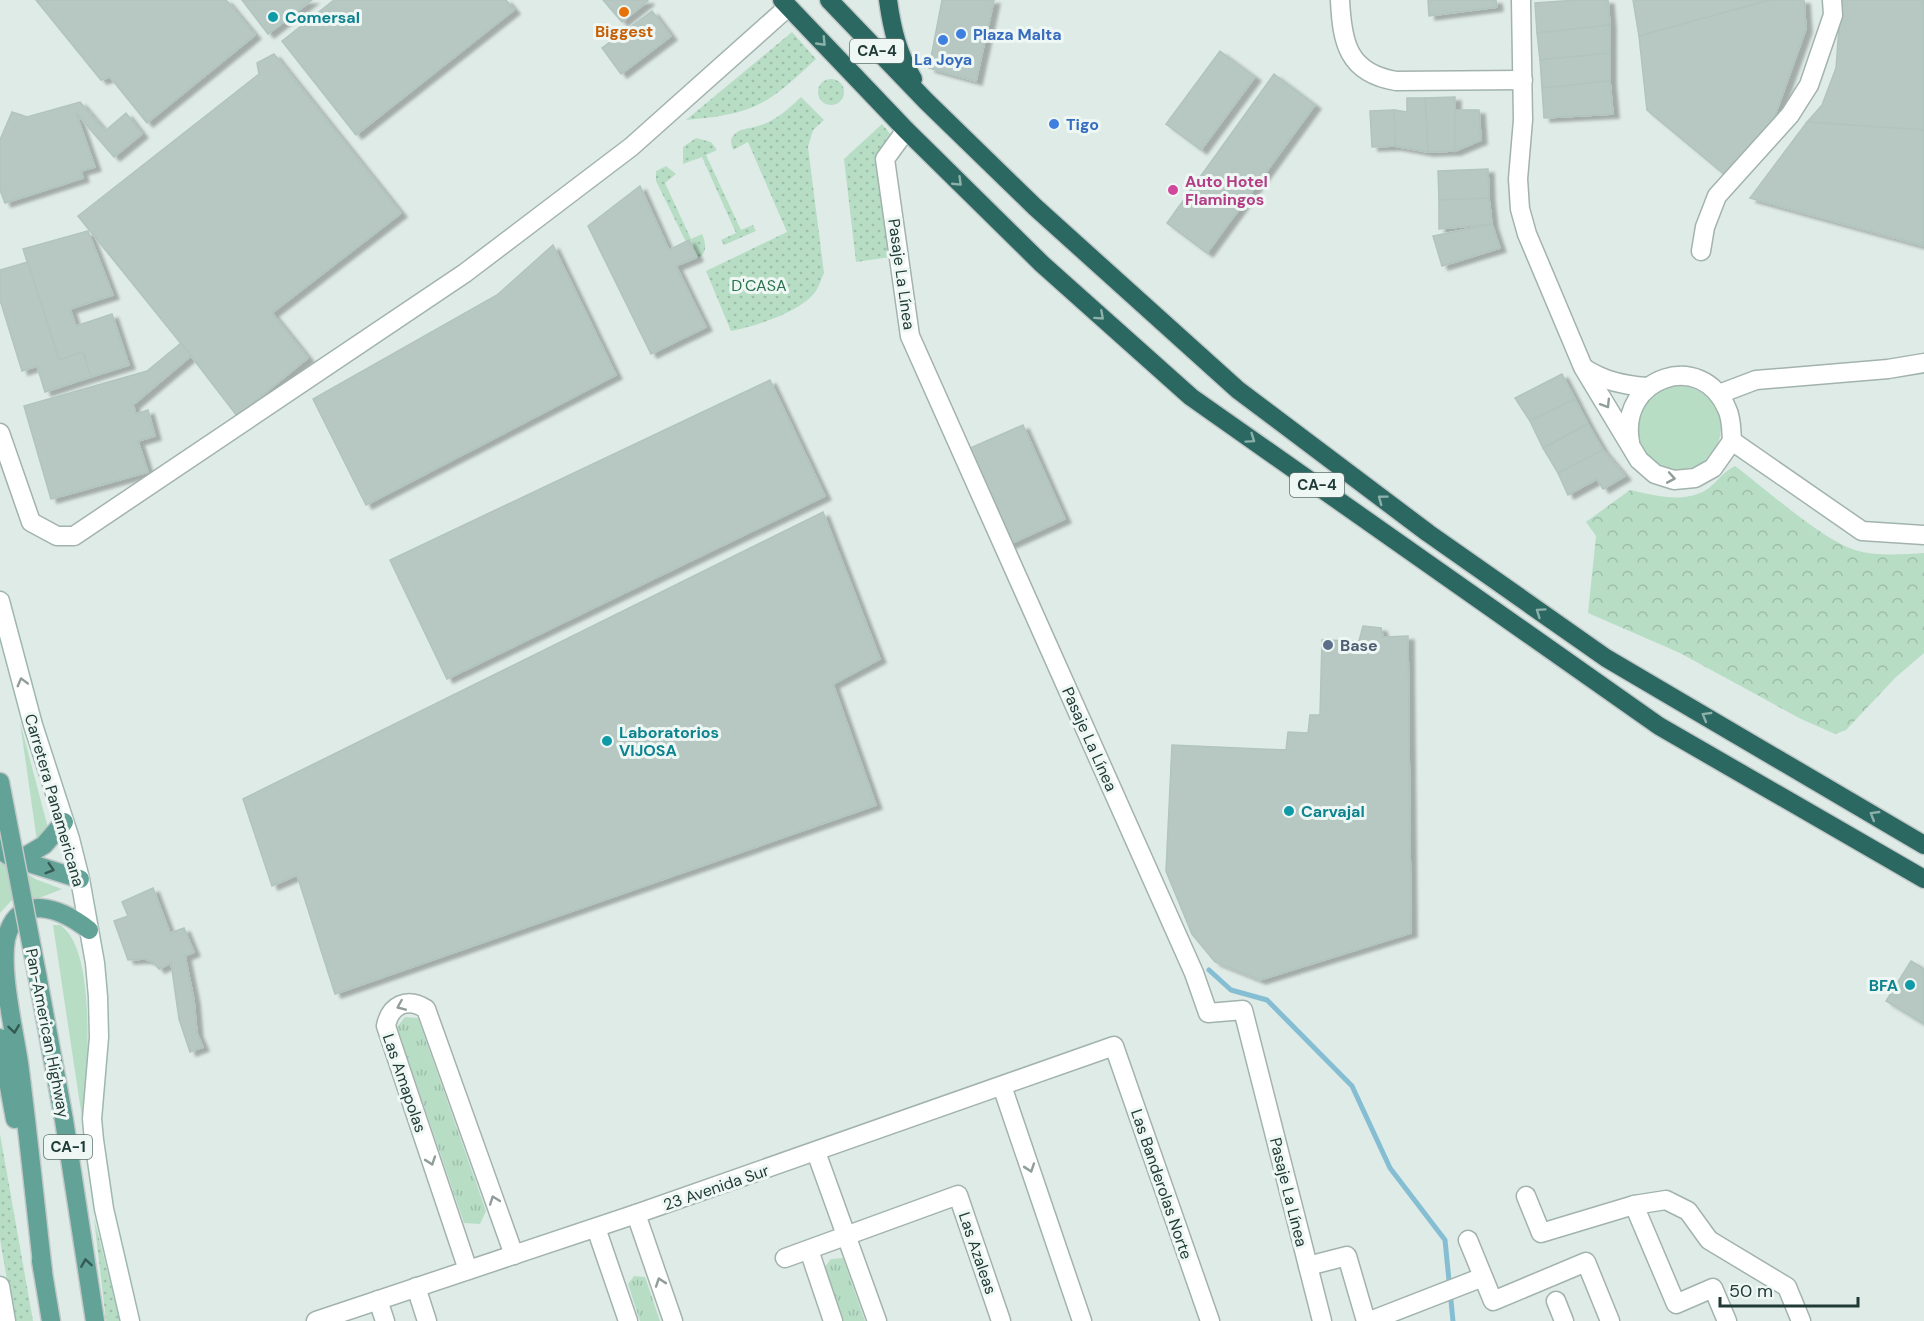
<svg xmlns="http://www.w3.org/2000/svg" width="1924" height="1321" font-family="'DM Sans',sans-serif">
  <defs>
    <pattern id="forest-crowns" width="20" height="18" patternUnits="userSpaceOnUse" patternTransform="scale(1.5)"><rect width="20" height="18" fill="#b7ddc5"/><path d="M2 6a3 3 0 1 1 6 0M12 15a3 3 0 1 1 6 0" fill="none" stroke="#9dbfaa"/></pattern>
    <pattern id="park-tufts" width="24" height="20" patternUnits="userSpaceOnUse" patternTransform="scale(1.5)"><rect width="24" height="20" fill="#b7ddc5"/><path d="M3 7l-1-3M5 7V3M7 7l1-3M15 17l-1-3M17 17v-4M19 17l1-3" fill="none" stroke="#9dbfaa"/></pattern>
    <pattern id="garden-dots" width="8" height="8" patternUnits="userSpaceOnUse" patternTransform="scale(1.5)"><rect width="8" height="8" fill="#b7ddc5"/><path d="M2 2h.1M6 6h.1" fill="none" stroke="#9dbfaa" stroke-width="1.8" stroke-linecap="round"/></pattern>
    <filter id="shadow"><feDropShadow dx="6" dy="4" stdDeviation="1.5" flood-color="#0004"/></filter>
  </defs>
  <rect width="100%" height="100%" fill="#dfebe7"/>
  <g fill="#b7ddc5">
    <circle cx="1679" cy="428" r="42"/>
    <polygon points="20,722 48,828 37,841"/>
    <polygon points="0,863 19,868 35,879 62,889 37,899 12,900 0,913"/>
    <path d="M 53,925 L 60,925 C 100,951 85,1086 84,1131 Z"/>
  </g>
  <path fill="url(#forest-crowns)" d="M 1735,466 C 1766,489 1821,539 1855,550 C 1877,557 1902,554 1924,553 L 1924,653 L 1895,678 L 1846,730 L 1835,734 L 1799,718 L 1680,653 L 1588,613 L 1596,536 L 1586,522 L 1630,490 C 1655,495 1682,504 1706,490 C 1716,484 1720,474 1735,466 Z"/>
  <g fill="url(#park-tufts)">
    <polygon points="405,1017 418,1018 486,1211 480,1224 464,1223 397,1027"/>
    <polygon points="843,1258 865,1321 843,1321 824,1268 831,1259"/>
    <polygon points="634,1276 645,1277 660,1321 640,1321 628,1284"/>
  </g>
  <g fill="url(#garden-dots)">
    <path d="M 792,32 L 816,59 C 766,106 754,114 686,120 Z"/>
    <circle cx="831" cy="92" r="13"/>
    <path d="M 801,97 L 824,120 L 813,130 L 808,147 L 824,273 C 821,279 819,286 816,291 C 801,312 756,326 731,331 L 706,271 L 787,232 L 748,142 L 733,150 C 732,145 729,141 733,136 C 739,128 749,129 758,126 C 776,121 788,109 801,97 Z"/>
    <polygon points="882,124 896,141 882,158 897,256 856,262 844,159"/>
    <polygon points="696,138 711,142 717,150 706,155 741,230 753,225 756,231 724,245 721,240 736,233 702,157 683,164 683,147"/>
    <path d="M 666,166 L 676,174 L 665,183 L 691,239 L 702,234 C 706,243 708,253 697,259 L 689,241 L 686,242 L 656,181 L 656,171 Z"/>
    <polygon points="0,1134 33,1321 14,1321 0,1239"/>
    <polygon points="94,1218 120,1321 106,1321"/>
  </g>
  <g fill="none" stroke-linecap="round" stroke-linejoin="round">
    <polyline stroke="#85bed2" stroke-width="5" points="1209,970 1231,990 1267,1000 1352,1086 1390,1168 1445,1240 1453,1321"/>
  </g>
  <g fill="#b7c8c3" stroke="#b1c4be" stroke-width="1.5" filter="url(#shadow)">
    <polygon points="36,0 226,0 255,35 147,123 110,77 101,80"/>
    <polygon points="242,0 312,0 268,34"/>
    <polygon points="334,0 506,0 514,10 356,135 282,41"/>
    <polygon points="603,0 647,0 648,1 622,22"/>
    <polygon points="942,0 994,0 976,81 929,68"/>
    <polygon points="1428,0 1496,0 1497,7 1429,16"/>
    <polygon points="1577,0 1608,0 1610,25 1537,33 1535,3"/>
    <polygon points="1633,0 1770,0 1639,36"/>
    <polygon points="1770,0 1804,0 1806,29 1773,121 1725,175 1647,110 1639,36"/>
    <polygon points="1841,0 1924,0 1924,130 1807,122 1822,105 1836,68"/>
    <polygon points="652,11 671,36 621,74 602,48"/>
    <polygon points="1610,25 1610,53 1540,60 1537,33"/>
    <polygon points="1220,51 1255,77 1201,150 1166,124"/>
    <polygon points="1610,53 1610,81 1542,88 1540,60"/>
    <polygon points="274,54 401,213 272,313 308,358 237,416 191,356 78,216 259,74 257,63"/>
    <polygon points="1274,74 1315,105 1207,253 1167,223"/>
    <polygon points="1610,81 1613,114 1544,118 1542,88"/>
    <polygon points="1455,97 1455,151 1428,152 1425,98"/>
    <polygon points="1407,98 1425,98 1428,152 1395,146 1394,110 1407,112"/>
    <polygon points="80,102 105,131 126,113 142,134 114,157 76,113 95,167 81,171 83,178 5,203 0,190 0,140 12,112 27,117"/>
    <polygon points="1394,110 1395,146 1372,147 1370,111"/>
    <polygon points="1455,110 1479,110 1481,140 1455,151"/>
    <polygon points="1807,122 1924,130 1924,246 1750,198"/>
    <polygon points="1488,169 1489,198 1439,200 1438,171"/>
    <polygon points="640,186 669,250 689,240 697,257 676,266 706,327 651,354 588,226"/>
    <polygon points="1489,198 1492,224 1439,229 1439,200"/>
    <polygon points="1492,224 1500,248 1442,266 1433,236"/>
    <polygon points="88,231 113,295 70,309 76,326 112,314 129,365 91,377 83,352 59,360 23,249"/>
    <polygon points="553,245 616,375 366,505 313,399 497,295"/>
    <polygon points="28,262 59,360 83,352 91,377 45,392 37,366 22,371 0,300 0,270"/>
    <polygon points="181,343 191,356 133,405 136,414 148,410 155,436 138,441 148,472 51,499 24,406 147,371"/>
    <polygon points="1562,374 1575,399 1530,421 1515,398"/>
    <polygon points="770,380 825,496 447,679 390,560"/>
    <polygon points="1575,399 1588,424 1543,448 1530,421"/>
    <polygon points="1588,424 1603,450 1558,473 1543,448"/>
    <polygon points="1023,425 1065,519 1008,545 966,450"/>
    <polygon points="1603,450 1625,476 1603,489 1597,479 1568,495 1558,473"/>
    <polygon points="823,512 880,659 833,684 876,805 335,994 297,875 272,886 243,799"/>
    <polygon points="1363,626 1381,628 1383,637 1408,636 1411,933 1260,980 1215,962 1192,934 1166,871 1172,745 1286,750 1288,732 1308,733 1310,715 1320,715 1322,640 1359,641"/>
    <polygon points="153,888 170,933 184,928 194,952 185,956 194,1000 197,1033 203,1047 190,1052 179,1019 171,963 159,969 153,962 145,959 128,960 114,921 128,916 122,902"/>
    <polygon points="1911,961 1924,969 1924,1024 1886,1001"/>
  </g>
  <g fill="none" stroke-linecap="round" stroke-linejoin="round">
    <g stroke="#a2b3ae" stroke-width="21">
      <g id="street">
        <path d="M 1340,0 C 1342,43 1348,73 1396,81 L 1523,80"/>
        <path d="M 1521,0 L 1523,120 L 1518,179 L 1520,209 L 1527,234 L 1583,367 L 1639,460 L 1655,474 L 1674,480 L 1695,478 L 1713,468 L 1732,441 C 1731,430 1732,419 1727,409 C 1702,349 1618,377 1630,442"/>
        <polyline points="906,130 885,159 910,336 1194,973 1208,1013 1243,1010 1322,1321"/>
        <polyline points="1701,251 1705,227 1717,196 1790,115 1809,85 1833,15 1832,0"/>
        <path d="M 1584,368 C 1604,381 1623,385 1647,387"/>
        <polyline points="1719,394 1756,380 1888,369 1924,363"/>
        <polyline points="0,433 31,522 57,536 74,536 465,273 631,147 788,7"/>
        <polyline points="1732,441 1862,531 1924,535"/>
        <polyline points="1002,1086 1082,1321"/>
        <polyline points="816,1152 877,1321"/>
        <polyline points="1526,1196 1541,1233 1634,1205 1676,1304 1713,1288 1727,1321"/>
        <polyline points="1634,1205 1666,1200 1688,1211 1709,1240 1787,1287 1801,1321"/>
        <polyline points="636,1214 673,1321"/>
        <polyline points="596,1228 628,1321"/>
        <polyline points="1468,1240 1493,1301 1586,1262 1610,1321"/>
        <polyline points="809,1250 833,1321"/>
        <polyline points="785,1258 958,1195 1001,1321"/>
        <polyline points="1308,1266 1347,1256 1366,1321"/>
        <path d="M 468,1270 L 386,1026 C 390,1005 407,997 426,1009 L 514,1255"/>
        <polyline points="416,1287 427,1321"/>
        <polyline points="378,1300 385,1321"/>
        <polyline points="1556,1301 1564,1321"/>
        <polyline points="316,1321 636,1214 1114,1046 1210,1321"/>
        <polyline points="1370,1321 1483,1277"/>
      </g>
    </g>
    <g stroke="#9eb7b0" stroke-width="21">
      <g id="secondary">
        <polyline points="0,601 33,725 70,839 80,879 95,963 98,997 99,1037 92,1119 94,1140 104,1209 130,1321"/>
        <polyline points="0,1286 6,1321"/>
      </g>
    </g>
    <g stroke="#c1c8c7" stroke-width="21">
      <g id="primary">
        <polyline points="0,782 5,808"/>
        <polyline points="0,848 7,855 19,860 44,845 64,822"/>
        <polyline points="19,860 80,879"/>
        <polyline points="37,974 64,1120 95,1321"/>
        <polyline points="0,1038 15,1119"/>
        <polyline points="41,1261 51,1321"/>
        <path d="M 43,1272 C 35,1202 28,1132 19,1063 C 14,1030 0,971 6,939 C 18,890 62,909 89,930"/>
      </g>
    </g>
    <g stroke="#c1c8c7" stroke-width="21">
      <g id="highway">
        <polyline points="782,0 906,130 1042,264 1191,397 1659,726 1924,879"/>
        <polyline points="829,0 926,101 1035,207 1238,390 1428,533 1606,658 1924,845"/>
        <path d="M 888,0 C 892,29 898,54 913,79"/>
      </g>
    </g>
    <use href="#street" stroke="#fff" stroke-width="18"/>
    <use href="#secondary" stroke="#fff" stroke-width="18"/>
    <use href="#primary" stroke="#62a297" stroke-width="18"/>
    <use href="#highway" stroke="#2b6861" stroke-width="18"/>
    <g stroke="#c1c8c7" stroke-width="21" stroke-linecap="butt">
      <polyline id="primary-bridge" points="5,808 37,974"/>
    </g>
    <use href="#primary-bridge" stroke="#62a297" stroke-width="18"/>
  </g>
  <defs><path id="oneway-chevron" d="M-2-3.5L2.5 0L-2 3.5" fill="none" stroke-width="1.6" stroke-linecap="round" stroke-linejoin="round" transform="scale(1.5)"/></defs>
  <g stroke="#8db0aa">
    <use href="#oneway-chevron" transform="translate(822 42) rotate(46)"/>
    <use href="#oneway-chevron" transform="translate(958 182) rotate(44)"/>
    <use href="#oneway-chevron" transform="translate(1100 316) rotate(42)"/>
    <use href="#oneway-chevron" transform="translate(1251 439) rotate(35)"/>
    <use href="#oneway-chevron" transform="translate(1382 499) rotate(-143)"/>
    <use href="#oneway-chevron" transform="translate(1540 612) rotate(-145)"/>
    <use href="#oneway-chevron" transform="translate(1706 716) rotate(-150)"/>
    <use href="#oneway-chevron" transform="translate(1874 815) rotate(-149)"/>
  </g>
  <g stroke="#909d9a">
    <use href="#oneway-chevron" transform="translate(1606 404) rotate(58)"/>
    <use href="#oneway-chevron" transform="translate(1671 478) rotate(10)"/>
    <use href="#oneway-chevron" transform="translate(22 682) rotate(-105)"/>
    <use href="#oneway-chevron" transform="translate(401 1006) rotate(157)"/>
    <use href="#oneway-chevron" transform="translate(431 1161) rotate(71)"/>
    <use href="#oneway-chevron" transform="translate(1030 1168) rotate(71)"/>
    <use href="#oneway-chevron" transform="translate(494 1200) rotate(-110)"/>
    <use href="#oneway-chevron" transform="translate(660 1282) rotate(-109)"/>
  </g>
  <g stroke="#345a53">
    <use href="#oneway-chevron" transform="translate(50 869) rotate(17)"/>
    <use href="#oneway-chevron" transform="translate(14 1029) rotate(82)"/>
    <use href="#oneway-chevron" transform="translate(86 1263) rotate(-99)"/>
  </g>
  <circle fill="#e8710a" stroke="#eff7f4" stroke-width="2" cx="624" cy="12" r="6"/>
  <g fill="#0f9aa8" stroke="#eff7f4" stroke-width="2">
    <circle cx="273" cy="17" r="6"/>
    <circle cx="607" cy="741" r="6"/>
    <circle cx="1289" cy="811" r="6"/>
    <circle cx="1910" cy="985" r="6"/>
  </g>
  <g fill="#3f7fe0" stroke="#eff7f4" stroke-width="2">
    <circle cx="961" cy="34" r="6"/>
    <circle cx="943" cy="40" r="6"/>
    <circle cx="1054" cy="124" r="6"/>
  </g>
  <circle fill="#d1479c" stroke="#eff7f4" stroke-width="2" cx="1173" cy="190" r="6"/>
  <circle fill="#5c6f8a" stroke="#eff7f4" stroke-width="2" cx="1328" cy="645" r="6"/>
  <g text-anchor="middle" stroke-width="6" stroke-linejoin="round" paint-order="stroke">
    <g fill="#eff7f4" stroke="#5e736f" stroke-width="1.5">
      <rect x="850" y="39" width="54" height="24" rx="4.5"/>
      <rect x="1290" y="473" width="54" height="24" rx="4.5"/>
      <rect x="44" y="1135" width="48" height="24" rx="4.5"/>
    </g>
    <g font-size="15" font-weight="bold" fill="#203b36">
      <text x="877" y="56">CA-4</text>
      <text x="1317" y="490">CA-4</text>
      <text x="68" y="1152">CA-1</text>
    </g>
    <g font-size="16" font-weight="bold" fill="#0d838f" stroke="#eff7f4" text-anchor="start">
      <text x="285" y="23">Comersal</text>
      <text x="619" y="738">Laboratorios<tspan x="619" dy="18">VIJOSA</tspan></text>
      <text x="1301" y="817">Carvajal</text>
      <text x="1898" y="991" text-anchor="end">BFA</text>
    </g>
    <g font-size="16" font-weight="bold" fill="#c56008" stroke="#eff7f4">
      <text x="624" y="37">Biggest</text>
    </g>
    <g font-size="16" font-weight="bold" fill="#366cbe" stroke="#eff7f4" text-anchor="start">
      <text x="973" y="40">Plaza Malta</text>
      <text x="943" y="65" text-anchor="middle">La Joya</text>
      <text x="1066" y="130">Tigo</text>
    </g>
    <g font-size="16" font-weight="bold" fill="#b23c85" stroke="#eff7f4" text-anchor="start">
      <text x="1185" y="187">Auto Hotel<tspan x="1185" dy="18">Flamingos</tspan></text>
    </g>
    <g font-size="16" fill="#203b36" stroke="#eff7f4">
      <text transform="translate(902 274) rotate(82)" y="6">Pasaje La Línea</text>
      <text transform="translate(1090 739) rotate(66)" y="6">Pasaje La Línea</text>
      <text transform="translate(55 800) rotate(74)" y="6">Carretera Panamericana</text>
      <text transform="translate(48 1033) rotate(79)" y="6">Pan-American Highway</text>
      <text transform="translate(405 1083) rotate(71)" y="6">Las Amapolas</text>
      <text transform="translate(1162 1184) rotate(71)" y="6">Las Banderolas Norte</text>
      <text transform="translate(716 1187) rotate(-19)" y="6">23 Avenida Sur</text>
      <text transform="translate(1289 1192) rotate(76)" y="6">Pasaje La Línea</text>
      <text transform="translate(978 1253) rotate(71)" y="6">Las Azaleas</text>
    </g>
    <g font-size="16" fill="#29734d" stroke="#eff7f4">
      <text x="759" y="291">D'CASA</text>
    </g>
    <g font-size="16" font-weight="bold" fill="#4e5e75" stroke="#eff7f4" text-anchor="start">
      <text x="1340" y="651">Base</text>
    </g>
  </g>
  <path d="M1720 1297v9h138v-9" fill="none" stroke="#203b36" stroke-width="3"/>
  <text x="1729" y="1297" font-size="18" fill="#203b36" stroke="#eff7f4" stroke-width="4.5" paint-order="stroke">50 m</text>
</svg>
